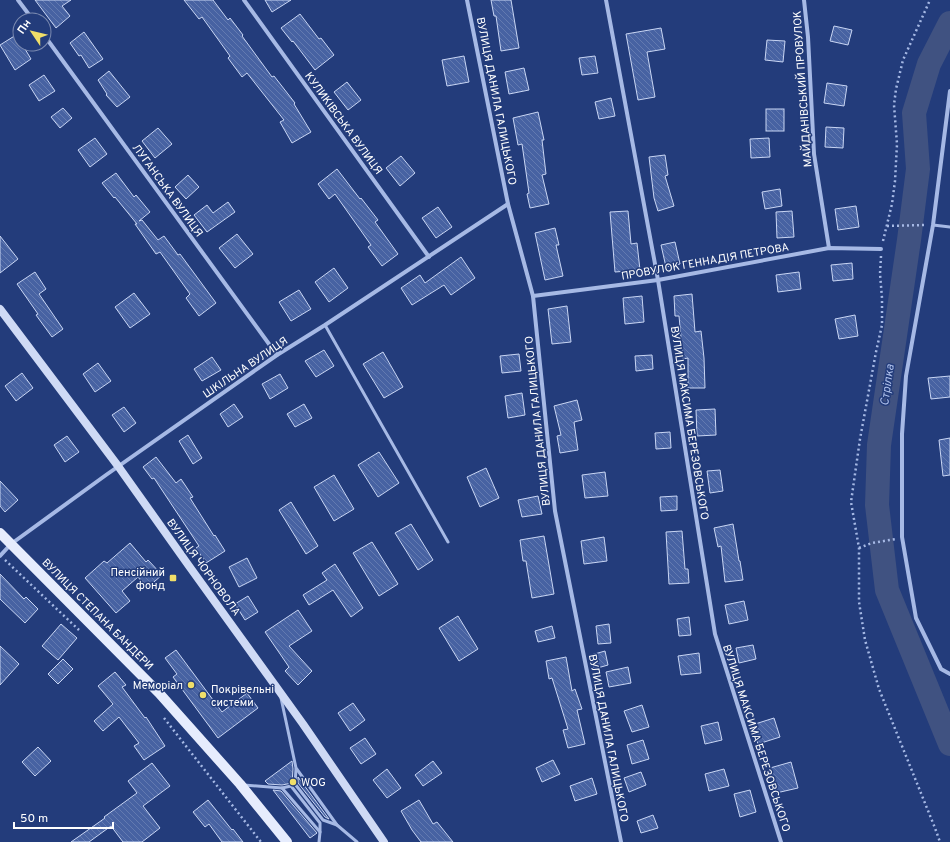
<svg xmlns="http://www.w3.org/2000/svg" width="950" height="842" font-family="Overpass,sans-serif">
  <defs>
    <pattern id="building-back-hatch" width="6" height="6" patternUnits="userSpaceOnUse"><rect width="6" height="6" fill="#4762a2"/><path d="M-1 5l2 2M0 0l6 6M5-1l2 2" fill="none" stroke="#637ab0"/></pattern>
  </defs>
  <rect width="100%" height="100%" fill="#233c7b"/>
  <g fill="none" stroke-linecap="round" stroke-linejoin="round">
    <polyline stroke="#405281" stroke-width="24" points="950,23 929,64 914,113 918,169 909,240 879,445 877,505 887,590 950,744"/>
  </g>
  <g fill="url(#building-back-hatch)" stroke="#c9d6f4">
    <polygon points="35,0 71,0 62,6 70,16 56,28"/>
    <polygon points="184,0 213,0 228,20 230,18 243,35 242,36 272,77 274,76 295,103 294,104 311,132 292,143 280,122 284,120 247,73 242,77 228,58 230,56 202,17 199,19"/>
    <polygon points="265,0 291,0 272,12"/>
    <polygon points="491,0 511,0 519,48 501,51 496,16 494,16"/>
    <polygon points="300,14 319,39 321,38 334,55 315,70 293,41 292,42 281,28"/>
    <polygon points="834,26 852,30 848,45 830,41"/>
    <polygon points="661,28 665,49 647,52 655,97 638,100 626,34"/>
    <polygon points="84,32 103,59 89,68 81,55 79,56 70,43"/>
    <polygon points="16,35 20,41 20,44 22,44 31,59 15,70 0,45"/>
    <polygon points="767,40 785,41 783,62 765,60"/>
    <polygon points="464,56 469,82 447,86 442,60"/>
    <polygon points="595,56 598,73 582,75 579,58"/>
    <polygon points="524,68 529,90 509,94 505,72"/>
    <polygon points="109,71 130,97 117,107 106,95 107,94 98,80"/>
    <polygon points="44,75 55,91 39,101 29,85"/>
    <polygon points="347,82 361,100 348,110 334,92"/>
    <polygon points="827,83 847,86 844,106 824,103"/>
    <polygon points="611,98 615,116 599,119 595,102"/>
    <polygon points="63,108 72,118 60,128 51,117"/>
    <rect x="766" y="109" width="18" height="22"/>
    <polygon points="538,112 544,140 542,140 546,174 542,175 549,204 530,208 527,194 529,193 522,144 518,145 513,118"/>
    <polygon points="826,127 844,128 843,148 825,147"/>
    <polygon points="158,128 172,144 155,158 142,141"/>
    <polygon points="95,138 107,154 90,167 78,150"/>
    <polygon points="769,138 770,157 751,158 750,139"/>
    <polygon points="665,155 668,175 665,176 674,206 658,211 654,198 649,157"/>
    <polygon points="401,156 415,173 400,186 386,168"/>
    <polygon points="337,169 360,199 361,198 378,220 375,222 398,254 382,266 368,247 371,245 335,194 329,199 318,184"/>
    <polygon points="116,173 134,197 136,195 150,212 139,221 142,220 158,240 164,236 178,255 180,254 216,303 199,316 186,298 190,294 160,252 156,254 135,224 137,224 115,197 114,198 102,183"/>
    <polygon points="188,175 199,187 186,199 175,187"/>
    <polygon points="780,189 782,206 765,209 762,192"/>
    <polygon points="228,202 235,212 207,232 194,215 207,205 213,213"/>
    <polygon points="856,206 859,227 838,230 835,209"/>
    <polygon points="438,207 452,227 436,238 422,218"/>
    <polygon points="628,211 631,244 637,243 640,270 615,272 610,212"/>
    <polygon points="792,211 794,237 777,238 776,212"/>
    <polygon points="555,228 559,245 556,245 563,276 545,280 535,233"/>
    <polygon points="237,234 253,254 235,268 219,248"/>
    <polygon points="0,236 18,259 0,273"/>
    <polygon points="675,242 680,264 666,267 661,245"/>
    <polygon points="461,257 475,278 451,295 444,285 412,305 401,288 420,275 425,283"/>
    <polygon points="852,263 853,279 833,281 831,265"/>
    <polygon points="334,268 348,288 329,302 315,282"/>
    <polygon points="35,272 46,289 39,294 63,329 52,337 36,315 38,314 17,284"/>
    <polygon points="799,272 801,289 778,292 776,275"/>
    <polygon points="299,290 311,309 291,321 279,302"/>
    <polygon points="134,293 150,314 130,328 115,307"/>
    <polygon points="692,294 695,332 701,331 704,358 705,388 688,388 688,358 683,359 679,316 675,316 674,296"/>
    <polygon points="642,296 644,322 625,324 623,298"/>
    <polygon points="567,306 571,342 552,344 548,309"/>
    <polygon points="855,315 858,336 839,339 835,319"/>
    <polygon points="324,350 334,366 316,377 305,361"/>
    <polygon points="383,352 403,387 384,398 363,364"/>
    <polygon points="519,354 521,371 502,373 500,356"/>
    <polygon points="652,355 653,369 636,371 635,356"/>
    <polygon points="212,357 221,370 202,381 194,369"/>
    <polygon points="98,363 111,381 95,392 83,374"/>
    <polygon points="22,373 33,388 16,401 5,386"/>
    <polygon points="280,374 288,388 270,399 262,384"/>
    <polygon points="950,376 950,397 931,399 928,378"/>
    <polygon points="522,393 525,415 508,418 505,396"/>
    <polygon points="577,400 582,420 574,422 578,450 560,453 557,436 561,435 554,406"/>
    <polygon points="234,404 243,417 228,427 220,414"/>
    <polygon points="304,404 312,418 295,427 287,414"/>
    <polygon points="124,407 136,423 124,432 112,415"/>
    <polygon points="715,409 716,435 697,436 696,410"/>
    <polygon points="670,432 671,448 656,449 655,433"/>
    <polygon points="188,435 202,458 193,464 179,441"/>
    <polygon points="67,436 79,452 65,462 54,445"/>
    <polygon points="950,438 950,475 943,476 939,440"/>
    <polygon points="379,452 399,483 378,497 358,465"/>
    <polygon points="156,457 176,483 181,479 193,497 190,498 214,536 215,535 225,551 206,563 196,548 199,546 154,478 152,479 143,467"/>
    <polygon points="486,468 499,498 480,507 467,477"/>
    <polygon points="720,470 723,491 710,493 707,471"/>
    <polygon points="605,472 608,496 585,498 582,475"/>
    <polygon points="334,475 354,509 334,521 314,487"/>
    <polygon points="0,481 18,500 5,512 0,506"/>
    <polygon points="538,496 542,514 522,517 518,500"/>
    <polygon points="677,496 677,510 661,511 660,497"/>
    <polygon points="291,502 318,546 306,554 279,510"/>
    <polygon points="411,524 433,560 418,570 395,533"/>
    <polygon points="733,524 739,561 740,561 743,580 725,582 721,546 718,547 714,528"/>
    <polygon points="682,531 685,569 688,569 689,583 669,584 666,532"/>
    <polygon points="544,536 554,594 532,598 526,561 523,561 520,540"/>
    <polygon points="604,537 607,561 584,564 581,541"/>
    <polygon points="372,542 398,584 379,596 353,553"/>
    <polygon points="130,543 146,562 148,560 162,575 147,588 138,577 122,591 130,601 116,613 85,578 104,561 107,563"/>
    <polygon points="247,558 257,578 239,587 229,567"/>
    <polygon points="335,564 363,608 351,617 333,590 309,605 303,595 327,580 322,573"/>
    <polygon points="0,574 24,599 26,597 38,609 25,623 0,599"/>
    <polygon points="248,596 258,612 245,620 235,604"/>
    <polygon points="744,601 748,620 729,624 725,605"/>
    <polygon points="298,610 312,631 289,646 312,671 298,685 285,671 289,667 265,632"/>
    <polygon points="458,616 478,649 459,661 439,628"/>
    <polygon points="689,617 691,635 679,636 677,619"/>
    <polygon points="61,624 77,638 58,660 42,646"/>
    <polygon points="609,624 611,643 598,644 596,626"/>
    <polygon points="552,626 555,638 538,642 535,631"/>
    <polygon points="753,645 756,659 739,663 736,648"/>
    <polygon points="0,646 19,664 0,685"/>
    <polygon points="176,650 222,712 247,693 258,708 218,738 173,677 177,674 165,658"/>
    <polygon points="605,651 608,665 594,669 591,655"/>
    <polygon points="699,653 701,673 681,675 678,656"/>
    <polygon points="566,657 572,691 575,689 582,709 577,710 585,744 568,748 563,730 568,729 552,678 549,679 546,661"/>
    <polygon points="63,659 73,669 58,684 48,674"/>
    <polygon points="628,667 631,683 609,687 606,672"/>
    <polygon points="115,672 126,685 122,687 145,718 146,717 165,746 144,760 134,746 139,743 119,717 103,731 94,721 113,704 98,686"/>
    <polygon points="353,703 365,720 350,731 338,713"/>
    <polygon points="642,705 649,727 632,732 624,711"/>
    <polygon points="774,718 780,737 758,744 752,725"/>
    <polygon points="718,722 722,740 705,744 701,726"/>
    <polygon points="365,738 376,754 361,764 350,748"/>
    <polygon points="643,740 649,759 632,764 627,745"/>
    <polygon points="38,747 51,761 35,776 22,762"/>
    <polygon points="553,760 560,774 542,782 536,768"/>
    <polygon points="292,761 293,769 292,783 282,785 268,784 265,781"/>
    <polygon points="433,761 442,773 423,786 415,775"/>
    <polygon points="791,762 798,788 776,793 770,768"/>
    <polygon points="152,763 170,786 143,806 160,828 142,842 123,842 111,826 89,842 71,842 105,818 104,817 137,793 128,781"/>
    <polygon points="387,769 401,788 387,798 373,780"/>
    <polygon points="724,769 729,786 709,791 705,774"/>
    <polygon points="641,772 646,785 629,792 624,778"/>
    <polygon points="298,777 329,819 325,817 298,783"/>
    <polygon points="592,778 597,794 575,801 570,786"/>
    <polygon points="273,790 281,791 317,833 310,838"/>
    <polygon points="750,790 756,812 740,817 734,794"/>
    <polygon points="208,800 232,830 233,829 243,842 222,842 209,824 205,827 193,812"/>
    <polygon points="419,800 433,824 437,822 453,842 421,842 412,830 401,811"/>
    <polygon points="653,815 658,828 641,833 637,821"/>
  </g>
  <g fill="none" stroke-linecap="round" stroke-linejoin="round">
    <g stroke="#a6b9e5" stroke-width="2.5" stroke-dasharray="2 3" stroke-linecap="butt">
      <polyline points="887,226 925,225"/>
      <polyline points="883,241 892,204 895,181 897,144 894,105 896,89 903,60 930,0"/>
      <polyline points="881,256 880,274 882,298 882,325 876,352 860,439 851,502 859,548 859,602 865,640 879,689 935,828 940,842"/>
      <polyline points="859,548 872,543 896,539"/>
      <polyline points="5,560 79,630"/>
      <polyline points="164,718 261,842"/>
    </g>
    <g stroke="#a6b9e5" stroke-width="3">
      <polyline points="933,225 950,227"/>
      <polyline points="325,325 448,542"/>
      <polyline points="281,698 296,768 337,825 357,842"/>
      <polyline points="296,769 295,784 323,820 337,825"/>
      <polyline points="244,785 282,788 320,832 319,842"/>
      <polyline points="282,788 291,786 320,823 320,832"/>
    </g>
    <g stroke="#a6b9e5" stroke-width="4">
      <polyline points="18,0 33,20"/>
      <polyline points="244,0 429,257"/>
      <polyline points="467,0 508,204 533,296 555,511 621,842"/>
      <polyline points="606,0 658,280 715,634 781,842"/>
      <polyline points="804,0 808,37 814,154 829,248"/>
      <polyline points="44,35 277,355"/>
      <polyline points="950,91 933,225 906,376 902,434 902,537 916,618 941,669 950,674"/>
      <polyline points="533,296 658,280 829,248 881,249"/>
      <polyline points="0,556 11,544 106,475 277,355 325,325 508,204"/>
    </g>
    <polyline stroke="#cfdaf5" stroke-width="8" points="0,309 118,466 189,566 303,724 384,842"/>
    <polyline stroke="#e6ecfd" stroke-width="10" points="0,533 159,693 240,784 287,842"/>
  </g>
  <g fill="#f0de69" stroke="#233c7b" stroke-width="1.5">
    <rect x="169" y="574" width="8" height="8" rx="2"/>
    <circle cx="191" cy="685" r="4"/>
    <circle cx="203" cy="695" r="4"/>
    <circle cx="293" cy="782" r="4"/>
  </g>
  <g text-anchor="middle" stroke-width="3" stroke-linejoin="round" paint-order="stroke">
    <g font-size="11" fill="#fff" stroke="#233c7b">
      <text transform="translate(802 89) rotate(-94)" y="4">МАЙДАНІВСЬКИЙ ПРОВУЛОК</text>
      <text transform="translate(497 101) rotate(79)" y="4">ВУЛИЦЯ ДАНИЛА ГАЛИЦЬКОГО</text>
      <text transform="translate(344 123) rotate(54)" y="4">КУЛИКІВСЬКА ВУЛИЦЯ</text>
      <text transform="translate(168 190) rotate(54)" y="4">ЛУГАНСЬКА ВУЛИЦЯ</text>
      <text transform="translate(705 261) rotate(-10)" y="4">ПРОВУЛОК ГЕННАДІЯ ПЕТРОВА</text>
      <text transform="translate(245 367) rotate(-34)" y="4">ШКІЛЬНА ВУЛИЦЯ</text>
      <text transform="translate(537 421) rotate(-96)" y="4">ВУЛИЦЯ ДАНИЛА ГАЛИЦЬКОГО</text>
      <text transform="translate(690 423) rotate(81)" y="4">ВУЛИЦЯ МАКСИМА БЕРЕЗОВСЬКОГО</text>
      <text transform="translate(204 567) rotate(54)" y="4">ВУЛИЦЯ ЧОРНОВОЛА</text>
      <text transform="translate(98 614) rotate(45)" y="4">ВУЛИЦЯ СТЕПАНА БАНДЕРИ</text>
      <text transform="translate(609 738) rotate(79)" y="4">ВУЛИЦЯ ДАНИЛА ГАЛИЦЬКОГО</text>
      <text transform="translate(757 738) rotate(72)" y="4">ВУЛИЦЯ МАКСИМА БЕРЕЗОВСЬКОГО</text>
    </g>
    <g font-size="11" fill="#fff" stroke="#233c7b" text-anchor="end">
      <text x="165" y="576">Пенсійний<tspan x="165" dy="13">фонд</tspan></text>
      <text x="183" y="689">Меморіал</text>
      <text x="211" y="693" text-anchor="start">Покрівельні<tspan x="211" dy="13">системи</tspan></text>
      <text x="301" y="786" text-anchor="start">WOG</text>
    </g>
    <g font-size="12" font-style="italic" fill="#b1c3ed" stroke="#233c7b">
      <text transform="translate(887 385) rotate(-82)" y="4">Стрілка</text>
    </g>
  </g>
  <g transform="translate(32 32) rotate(305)"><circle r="19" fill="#233c7b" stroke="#7b8ab0"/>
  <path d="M0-3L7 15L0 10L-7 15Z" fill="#f0de69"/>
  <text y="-6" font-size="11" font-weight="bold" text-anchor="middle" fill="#ffffff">Пн</text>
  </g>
  <path d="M14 822v6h99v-6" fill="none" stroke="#ffffff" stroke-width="2"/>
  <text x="20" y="822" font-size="12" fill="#ffffff" stroke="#233c7b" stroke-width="3" paint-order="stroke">50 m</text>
</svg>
